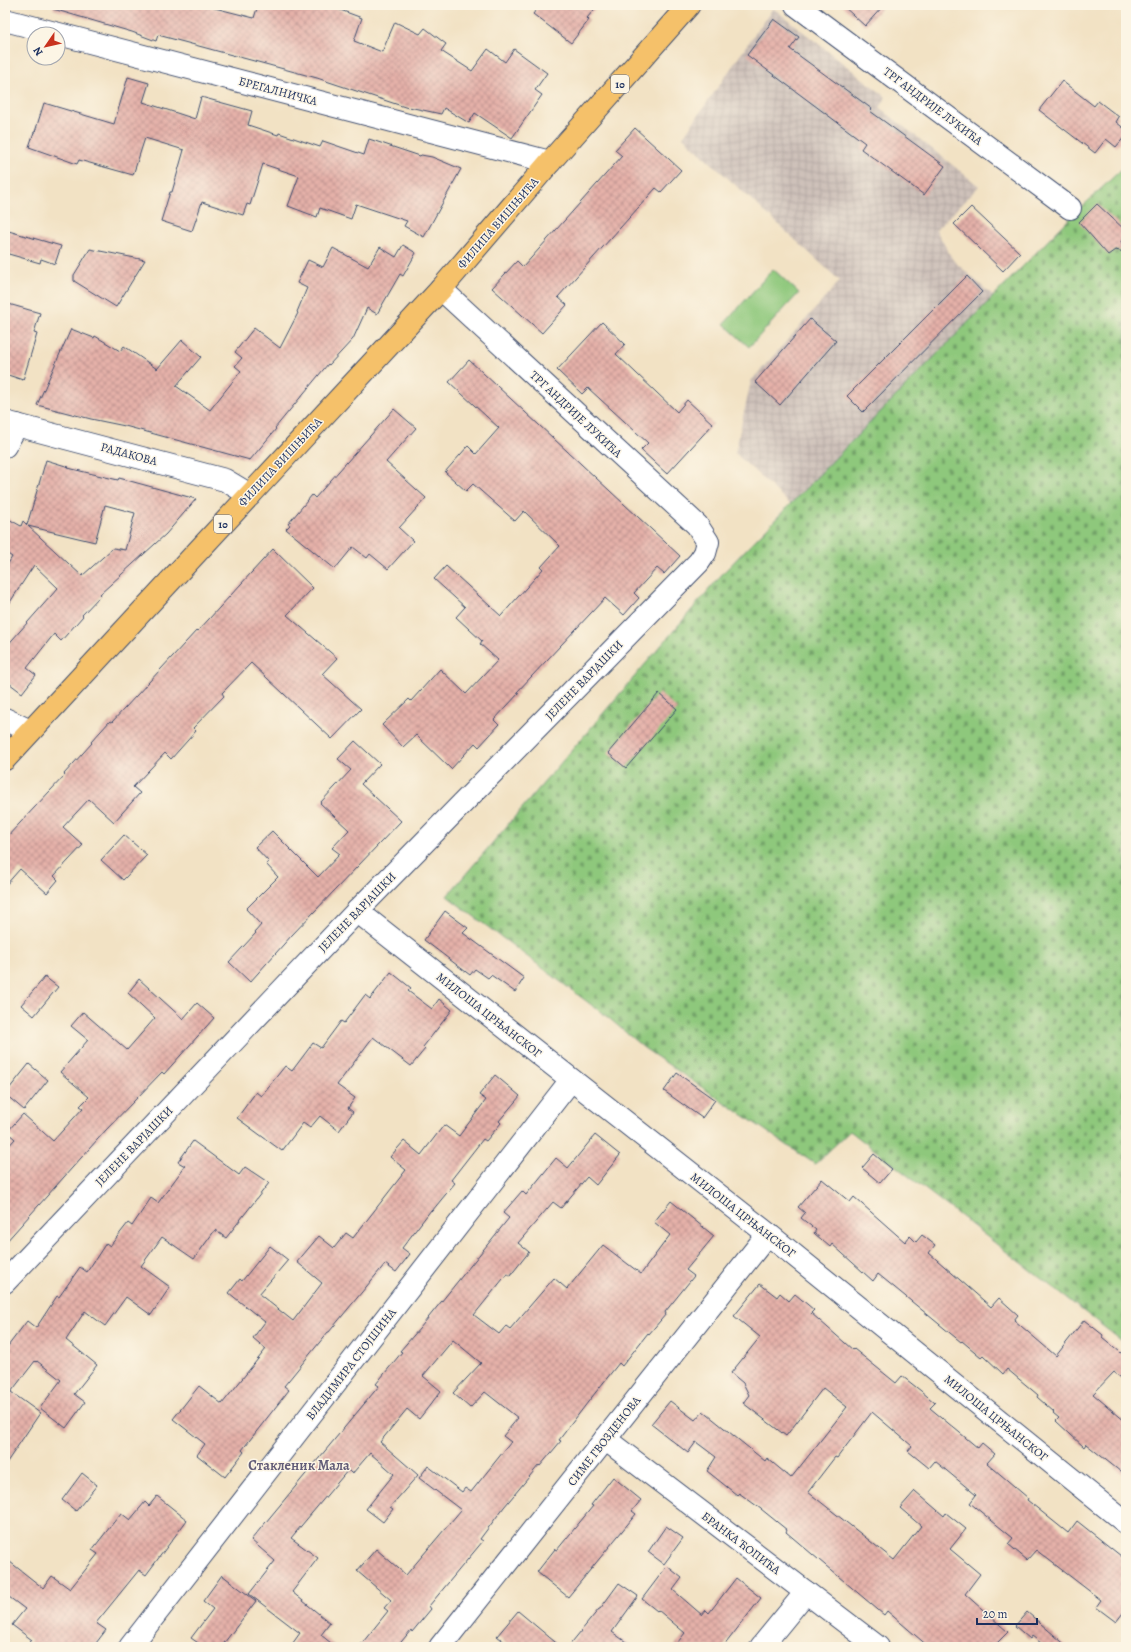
<svg xmlns="http://www.w3.org/2000/svg" width="1131" height="1652" font-family="Alegreya,serif">
  <defs>
    <pattern id="industrial-grid" width="8" height="8" patternUnits="userSpaceOnUse"><rect width="8" height="8" fill="#cec1b9"/><path d="M0 4h8M4 0v8" fill="none" stroke="#b0a6a1"/></pattern>
    <pattern id="cemetery-stones" width="16" height="16" patternUnits="userSpaceOnUse"><rect width="16" height="16" fill="#8ec87c"/><path d="M2 7V4a2 2 0 0 1 4 0v3zM10 15v-3a2 2 0 0 1 4 0v3z" fill="#73a369"/></pattern>
    <pattern id="building-cross-hatch" width="8" height="8" patternUnits="userSpaceOnUse"><rect width="8" height="8" fill="#e5b1a9"/><path d="M0 0l8 8M0 8l8-8" fill="none" stroke="#b9908d"/></pattern>
  </defs>
  <rect width="100%" height="100%" fill="#fcf5e5"/>
  <filter id="ink" filterUnits="userSpaceOnUse"><feTurbulence type="fractalNoise" baseFrequency=".025" numOctaves="2"/><feDisplacementMap in="SourceGraphic" scale="8" xChannelSelector="R" yChannelSelector="G"/><feConvolveMatrix kernelMatrix="1 2 1 2 8 2 1 2 1" color-interpolation-filters="sRGB"/></filter>
  <filter id="wash" filterUnits="userSpaceOnUse"><feTurbulence type="fractalNoise" baseFrequency=".012" numOctaves="4" result="noise"/><feDisplacementMap in="SourceGraphic" scale="16" xChannelSelector="R" yChannelSelector="G"/><feGaussianBlur stdDeviation="0.9" result="paint"/><feColorMatrix in="noise" values="0 0 0 0 0 0 0 0 0 0 0 0 0 0 0 0 0 1.4 0 .05"/><feComposite in="paint" operator="in"/></filter>
  <g filter="url(#wash)">
    <rect width="100%" height="100%" fill="#f2e2c4"/>
    <polygon fill="url(#industrial-grid)" points="773,8 886,97 880,108 979,186 936,230 953,260 994,297 790,504 735,453 751,381 840,281 683,137"/>
    <polygon fill="url(#cemetery-stones)" stroke="#547c6d" points="1126,165 1126,1344 850,1131 815,1164 644,1048 610,1019 447,896 724,572 1069,219"/>
    <polygon fill="#8ec87c" stroke="#547c6d" points="773,269 799,293 749,347 724,324"/>
    <g id="blocks">
      <g fill="url(#building-cross-hatch)" fill-rule="evenodd">
        <polygon points="54,5 203,5 254,18 258,5 336,5 335,8 362,18 354,41 382,52 395,22 420,34 425,28 446,44 441,51 472,71 488,49 505,62 514,49 547,73 535,90 542,95 512,138 475,113 469,123 444,108 441,114 409,107 408,108 317,78 158,35 156,41 132,32 53,9"/>
        <polygon points="540,5 598,5 587,18 589,20 571,43 533,14"/>
        <polygon points="842,5 884,5 865,26"/>
        <polygon points="774,19 799,37 790,49 872,109 870,111 945,166 924,195 861,149 865,143 747,55"/>
        <polygon points="128,77 149,83 143,102 195,119 201,97 252,111 248,125 278,135 279,133 320,147 323,141 364,155 369,139 420,156 421,155 432,157 461,169 424,237 404,226 407,221 356,204 351,219 320,208 317,217 288,206 299,176 263,164 250,205 247,204 243,215 202,202 192,231 161,221 170,192 172,192 184,150 145,138 133,175 79,160 77,164 29,147 34,132 35,132 44,103 114,124"/>
        <polygon points="1062,81 1094,106 1098,101 1119,117 1116,122 1126,130 1126,135 1116,147 1106,139 1095,153 1039,110"/>
        <polygon points="635,128 681,170 661,192 656,188 558,297 567,305 542,333 492,288 517,261 523,267 622,156 615,150"/>
        <polygon points="1097,204 1126,231 1126,237 1121,241 1125,252 1115,250 1108,255 1079,222"/>
        <polygon points="971,207 1020,253 1003,271 954,224"/>
        <polygon points="5,230 61,246 55,264 41,259 40,263 5,253"/>
        <polygon points="403,245 416,253 403,276 400,274 377,314 367,308 353,339 329,365 328,364 275,428 276,429 250,460 125,426 91,419 37,405 71,329 94,338 95,336 120,351 124,346 157,369 182,340 201,357 176,386 210,410 241,371 235,366 242,358 235,352 254,328 280,348 298,313 297,312 307,288 297,283 308,260 323,267 333,248 368,267 380,247 396,257"/>
        <polygon points="90,249 145,260 116,307 74,281 74,275"/>
        <polygon points="967,276 982,292 863,412 847,396"/>
        <polygon points="5,303 40,313 34,333 37,334 23,380 5,374"/>
        <polygon points="810,319 836,341 780,405 755,382"/>
        <polygon points="602,322 625,344 616,354 677,412 687,400 713,424 667,474 641,450 648,443 588,388 582,394 557,370"/>
        <polygon points="469,360 680,556 664,574 657,568 634,593 639,598 624,615 605,598 517,692 519,693 494,720 499,725 479,747 475,743 451,769 416,735 403,747 382,725 409,699 411,701 440,669 466,694 498,660 480,644 482,641 456,617 465,607 434,579 446,566 501,616 543,569 541,567 560,546 524,511 515,521 473,484 466,491 445,472 468,446 476,454 499,428 449,382"/>
        <polygon points="394,409 416,428 386,462 426,498 399,528 413,541 388,569 370,554 367,558 353,547 335,569 286,529 290,525 288,524 312,495 315,498"/>
        <path d="M 46,460 L 69,467 L 68,468 L 118,480 L 119,478 L 196,499 L 166,534 L 100,594 L 101,595 L 82,615 L 83,616 L 61,641 L 54,634 L 27,668 L 36,675 L 22,693 L 5,680 L 5,648 L 58,588 L 34,565 L 5,610 L 5,569 L 12,557 L 5,552 L 5,517 L 21,526 L 23,521 L 27,525 ZM 105,505 L 135,513 L 125,550 L 113,548 L 82,576 L 28,526 L 95,542 Z"/>
        <polygon points="273,549 313,588 287,615 337,658 322,674 361,709 332,739 251,663 222,693 224,696 193,728 196,731 171,759 165,753 133,787 140,793 114,822 89,799 63,827 83,845 54,876 58,880 47,893 20,869 5,886 5,839 65,775 64,774 92,743 91,742 110,721 112,722 197,630 198,631"/>
        <polygon points="659,693 677,709 626,768 608,753"/>
        <polygon points="355,741 380,764 361,784 401,821 292,935 250,982 229,962 256,933 255,932 261,925 246,909 278,877 266,864 269,862 255,847 272,831 318,877 340,854 332,848 349,830 320,803 351,770 338,759"/>
        <polygon points="124,835 147,855 123,880 101,860"/>
        <polygon points="445,911 468,928 463,933 524,978 515,992 491,975 488,978 475,969 470,975 424,940"/>
        <polygon points="391,972 411,988 408,991 432,1009 439,999 452,1010 423,1047 425,1049 411,1066 373,1037 337,1085 355,1098 348,1108 353,1112 339,1131 320,1116 310,1128 303,1123 282,1151 237,1118 256,1092 261,1096 285,1066 292,1071 313,1043 321,1048 341,1021 344,1023 365,995 370,999"/>
        <polygon points="45,977 58,987 34,1016 21,1005"/>
        <polygon points="139,979 183,1019 197,1003 214,1018 164,1074 162,1072 106,1130 5,1243 5,1150 15,1139 7,1132 23,1114 53,1141 83,1108 80,1106 89,1097 60,1072 88,1040 71,1026 83,1012 127,1050 155,1018 128,993"/>
        <polygon points="29,1064 48,1080 24,1110 5,1094"/>
        <polygon points="677,1073 715,1100 702,1118 664,1091"/>
        <polygon points="495,1075 520,1096 499,1121 501,1123 486,1141 483,1139 451,1180 455,1183 432,1211 431,1210 402,1248 410,1254 396,1272 385,1264 329,1332 328,1332 284,1386 289,1390 242,1450 244,1452 225,1477 197,1455 205,1444 173,1419 199,1386 222,1404 266,1349 253,1338 265,1322 229,1293 240,1279 242,1281 270,1246 288,1260 259,1294 293,1321 322,1283 297,1262 319,1236 334,1248 346,1233 353,1238 406,1170 390,1157 404,1141 421,1155 444,1125 459,1136 486,1100 479,1095"/>
        <polygon points="595,1135 620,1155 596,1185 587,1177 561,1208 553,1202 518,1243 529,1252 510,1276 507,1274 474,1315 499,1334 506,1326 510,1329 554,1278 567,1289 603,1245 641,1274 670,1235 654,1222 671,1201 714,1236 686,1270 694,1276 665,1312 666,1314 649,1334 648,1333 622,1366 619,1363 588,1402 559,1440 561,1441 540,1466 539,1465 504,1507 480,1539 483,1541 429,1606 431,1609 412,1632 411,1630 397,1647 359,1647 388,1611 384,1608 391,1600 357,1571 376,1549 406,1575 461,1510 419,1478 428,1466 462,1492 465,1488 471,1492 511,1442 503,1436 518,1418 485,1392 470,1408 453,1393 481,1363 453,1340 423,1376 441,1391 419,1419 407,1409 380,1442 418,1475 390,1507 393,1509 383,1522 366,1509 394,1474 370,1453 352,1474 348,1470 291,1538 318,1558 292,1592 330,1623 321,1635 336,1647 290,1647 300,1633 249,1594 275,1561 251,1540 379,1386 376,1384 402,1352 400,1351 420,1328 509,1218 503,1213 522,1191 526,1195 556,1158 568,1168"/>
        <polygon points="193,1141 239,1175 245,1167 269,1183 226,1238 215,1230 194,1259 162,1237 141,1266 170,1287 151,1315 126,1297 105,1326 85,1311 66,1340 97,1365 74,1394 85,1402 66,1428 40,1408 61,1380 37,1361 36,1362 35,1361 11,1392 40,1413 5,1465 5,1350 27,1321 36,1328 57,1296 59,1297 80,1267 87,1272 106,1243 110,1246 128,1223 132,1226 151,1198 158,1203 185,1166 178,1162"/>
        <polygon points="874,1154 892,1169 880,1183 862,1168"/>
        <polygon points="822,1179 850,1202 854,1197 905,1242 910,1236 916,1242 922,1235 935,1245 929,1253 991,1307 999,1298 1018,1315 1014,1320 1056,1356 1084,1320 1103,1335 1102,1337 1126,1357 1126,1382 1114,1372 1093,1394 1126,1422 1126,1476 1086,1444 1084,1447 1056,1421 1059,1418 1053,1413 1054,1412 1037,1397 1038,1395 1007,1369 1003,1374 983,1355 981,1357 962,1341 961,1342 878,1274 873,1281 832,1244 830,1247 814,1233 816,1230 801,1218 805,1213 798,1207"/>
        <polygon points="760,1284 777,1297 780,1293 789,1301 795,1294 814,1310 811,1313 853,1350 854,1349 896,1383 902,1376 921,1391 935,1403 930,1408 978,1448 982,1443 995,1454 987,1463 1028,1498 1027,1500 1068,1533 1077,1521 1126,1560 1126,1609 1116,1622 1096,1607 1101,1600 1036,1550 1027,1560 1008,1544 1013,1538 970,1503 976,1495 935,1461 929,1468 908,1451 912,1446 872,1412 837,1458 835,1457 808,1492 894,1560 921,1526 900,1508 915,1491 944,1516 946,1513 966,1529 950,1549 980,1574 965,1594 1008,1632 993,1647 929,1647 887,1611 884,1615 786,1532 787,1530 761,1509 739,1493 737,1495 707,1471 716,1457 696,1442 688,1453 651,1424 670,1401 695,1420 703,1411 765,1461 767,1458 791,1478 847,1407 823,1388 786,1436 743,1403 749,1395 743,1383 731,1373 760,1337 734,1316"/>
        <polygon points="82,1473 97,1485 76,1511 62,1500"/>
        <polygon points="613,1477 641,1500 632,1511 636,1514 568,1597 537,1572 555,1549 557,1550 593,1506 591,1505"/>
        <polygon points="157,1496 187,1520 146,1575 139,1570 96,1623 106,1630 93,1647 26,1647 32,1640 12,1625 25,1609 5,1594 5,1558 43,1588 52,1576 70,1589 98,1554 92,1550 121,1513 130,1520 145,1502 149,1506"/>
        <polygon points="666,1526 683,1538 664,1564 648,1552"/>
        <polygon points="667,1566 682,1578 673,1590 702,1615 706,1610 709,1613 736,1578 761,1598 723,1647 674,1647 685,1633 658,1610 657,1611 642,1599"/>
        <polygon points="222,1575 256,1601 221,1647 204,1647 191,1638 213,1609 203,1601"/>
        <polygon points="619,1583 638,1596 612,1632 633,1647 568,1647 599,1609 600,1609"/>
        <polygon points="518,1611 561,1647 511,1647 497,1636"/>
        <polygon points="1027,1612 1068,1647 1046,1647 1032,1636 1030,1639 1015,1626"/>
      </g>
    </g>
  </g>
  <g filter="url(#ink)">
    <use href="#blocks" fill-opacity="0" stroke="#3b4a6d" stroke-width="1"/>
    <g fill="none" stroke-linecap="round" stroke-linejoin="round">
      <g stroke="#3b4a6d" stroke-width="24">
        <g id="minor">
          <polyline points="796,5 1070,208"/>
          <polyline points="5,20 550,162"/>
          <polyline points="5,422 225,480 250,495"/>
          <polyline points="5,446 17,425"/>
          <polyline points="5,719 30,731"/>
          <polyline points="357,911 768,1234 1126,1523"/>
          <polyline points="5,1282 357,911 699,562 705,553 708,542 697,525 441,289"/>
          <polyline points="605,1439 878,1647"/>
          <polyline points="130,1647 571,1080"/>
          <polyline points="440,1647 768,1234"/>
          <polyline points="761,1647 806,1592"/>
        </g>
      </g>
      <g stroke="#3b4a6d" stroke-width="24">
        <polyline id="primary" points="5,759 441,289 550,162 689,5"/>
      </g>
      <use href="#minor" stroke="#fff" stroke-width="22"/>
      <use href="#primary" stroke="#f5c16b" stroke-width="22"/>
    </g>
  </g>
  <g text-anchor="middle" stroke-width="3" stroke-linejoin="round" paint-order="stroke">
    <g fill="#fcf5e5" stroke="#5e6a86" stroke-width="1">
      <rect x="611" y="75" width="18" height="18" rx="3"/>
      <rect x="214" y="515" width="18" height="18" rx="3"/>
    </g>
    <g font-size="11" font-weight="bold" fill="#1b2f5e">
      <text x="620" y="88">10</text>
      <text x="223" y="528">10</text>
    </g>
    <g font-size="12" fill="#1b2f5e" stroke="#fcf5e5">
      <text transform="translate(278 91) rotate(15)" y="4">БРЕГАЛНИЧКА</text>
      <text transform="translate(933 106) rotate(37)" y="4">ТРГ АНДРИЈЕ ЛУКИЋА</text>
      <text transform="translate(498 223) rotate(-49)" y="4">ФИЛИПА ВИШЊИЋА</text>
      <text transform="translate(576 414) rotate(43)" y="4">ТРГ АНДРИЈЕ ЛУКИЋА</text>
      <text transform="translate(129 454) rotate(15)" y="4">РАДАКОВА</text>
      <text transform="translate(280 462) rotate(-47)" y="4">ФИЛИПА ВИШЊИЋА</text>
      <text transform="translate(584 680) rotate(-46)" y="4">ЈЕЛЕНЕ ВАРЈАШКИ</text>
      <text transform="translate(357 912) rotate(-46)" y="4">ЈЕЛЕНЕ ВАРЈАШКИ</text>
      <text transform="translate(489 1015) rotate(38)" y="4">МИЛОША ЦРЊАНСКОГ</text>
      <text transform="translate(134 1146) rotate(-46)" y="4">ЈЕЛЕНЕ ВАРЈАШКИ</text>
      <text transform="translate(743 1215) rotate(38)" y="4">МИЛОША ЦРЊАНСКОГ</text>
      <text transform="translate(351 1364) rotate(-52)" y="4">ВЛАДИМИРА СТОЈШИНА</text>
      <text transform="translate(996 1418) rotate(39)" y="4">МИЛОША ЦРЊАНСКОГ</text>
      <text transform="translate(604 1441) rotate(-52)" y="4">СИМЕ ГВОЗДЕНОВА</text>
      <text transform="translate(741 1543) rotate(37)" y="4">БРАНКА ЋОПИЋА</text>
    </g>
    <g font-size="14" font-weight="bold" fill="#625c78" stroke="#fcf5e5">
      <text x="299" y="1470">Стакленик Мала</text>
    </g>
  </g>
  <rect width="1131" height="1652" fill="none" stroke="#fcf5e5" stroke-width="20"/>
  <g transform="translate(46 46) rotate(236)"><circle r="19" fill="#fcf5e5" stroke="#a2a6af"/>
  <path d="M0-3L7 15L0 10L-7 15Z" fill="#c8321e"/>
  <text y="-6" font-size="11" font-weight="bold" text-anchor="middle" fill="#1b2f5e">N</text>
  </g>
  <path d="M977 1618v6h60v-6" fill="none" stroke="#1b2f5e" stroke-width="2"/>
  <text x="983" y="1618" font-size="12" fill="#1b2f5e" stroke="#fcf5e5" stroke-width="3" paint-order="stroke">20 m</text>
</svg>
